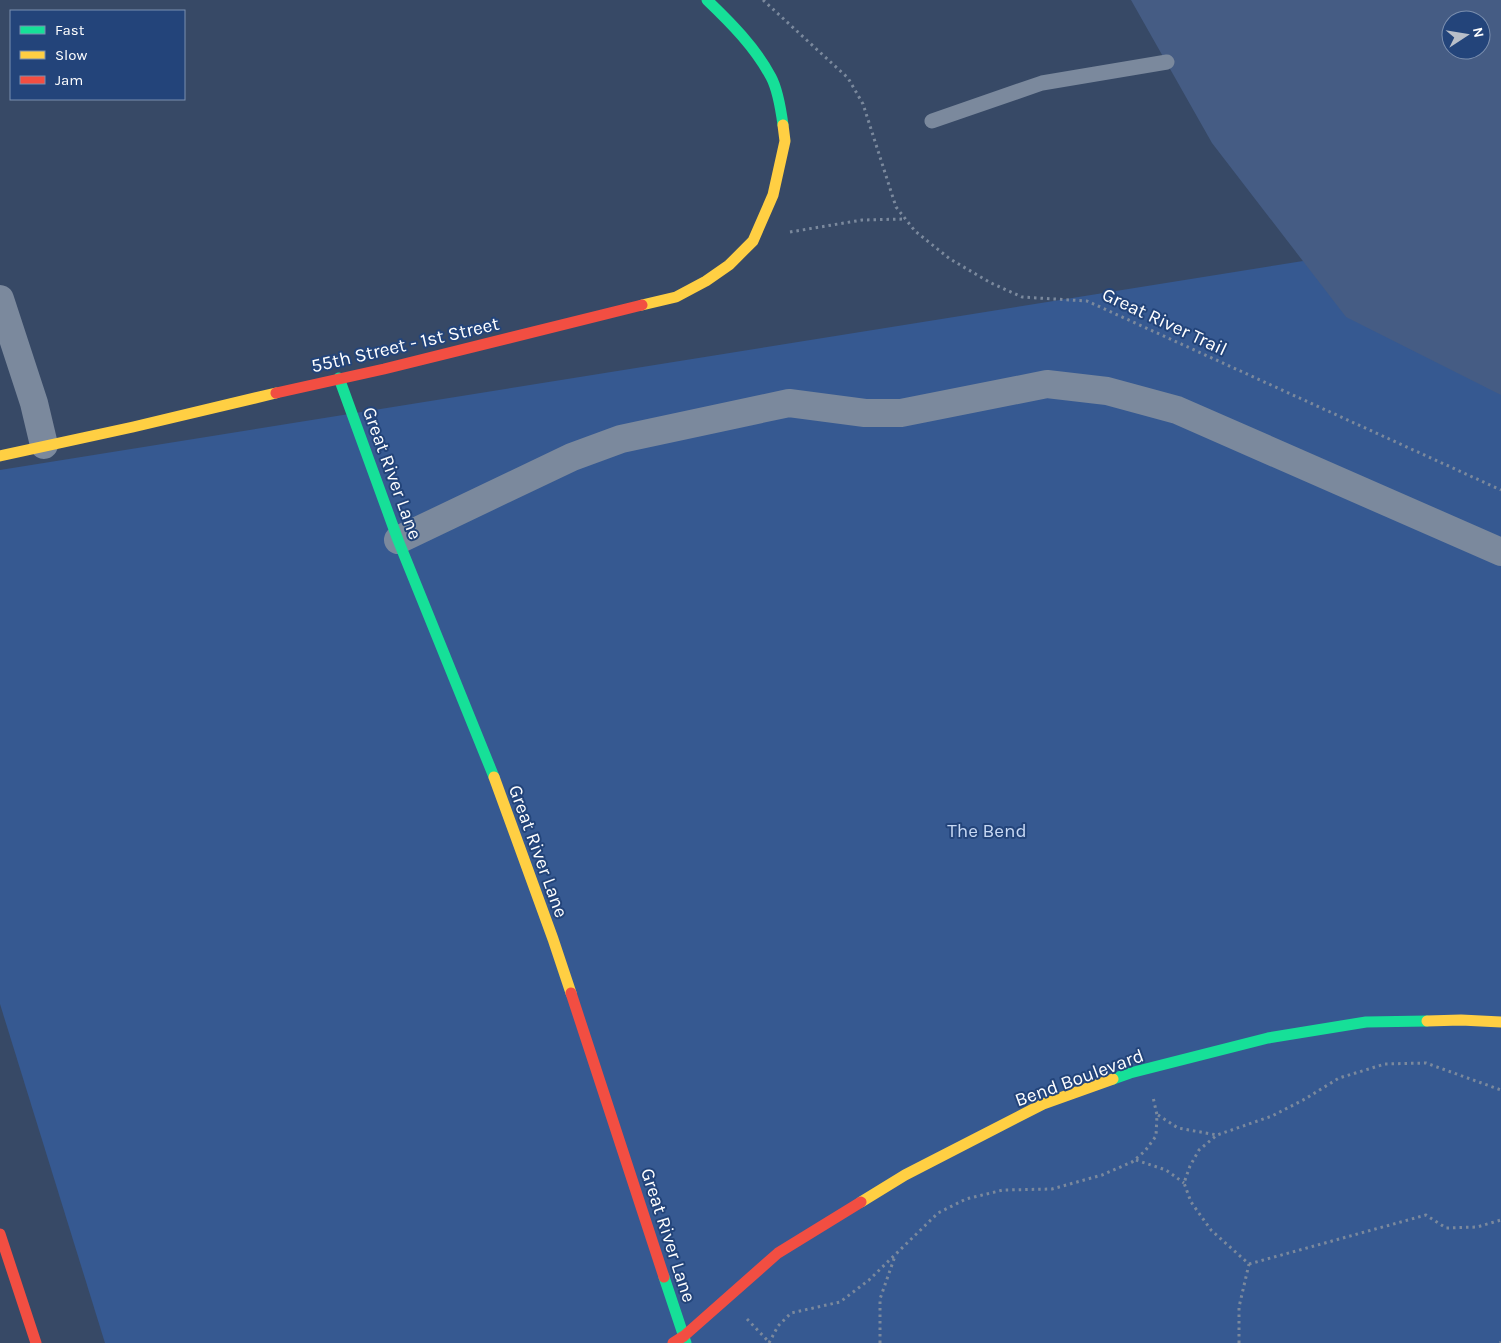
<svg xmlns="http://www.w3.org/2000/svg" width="1501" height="1343" font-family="Karla,sans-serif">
  <rect width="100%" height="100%" fill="#374966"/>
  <polygon fill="#365991" points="1303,261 1501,380 1501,1343 105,1343 0,1004 0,470"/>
  <path fill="#455c84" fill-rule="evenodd" d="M 1131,0 L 1501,0 L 1501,395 L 1346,317 L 1212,143 ZM 1451,20 L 1481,20 L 1481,50 L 1451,50 Z"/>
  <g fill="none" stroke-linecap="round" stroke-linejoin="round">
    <g stroke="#7b899d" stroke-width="3" stroke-dasharray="2.5 4" stroke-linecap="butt">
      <polyline points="763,0 848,78 863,104 896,207 915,231 950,259 991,283 1022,297 1087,301 1501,490"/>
      <polyline points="790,232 862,220 905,219"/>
      <polyline points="1158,1115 1178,1128 1217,1135"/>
      <polyline points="1136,1160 1166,1170 1184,1183"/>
      <polyline points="1249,1264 1426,1215 1446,1228 1477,1227 1501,1220"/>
      <polyline points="747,1319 769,1342"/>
      <polyline points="769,1343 778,1326 791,1313 840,1302 869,1280 938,1213 966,1199 1003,1190 1052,1189 1102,1175 1132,1162 1145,1151 1156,1136 1157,1115 1153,1097"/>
      <polyline points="880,1343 880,1299 895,1256"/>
      <polyline points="1239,1343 1239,1307 1249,1264 1211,1230 1191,1202 1184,1183 1190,1166 1199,1150 1217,1135 1272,1116 1305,1099 1339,1078 1385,1064 1426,1063 1501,1090"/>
      <polyline points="1500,1343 1501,1342"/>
    </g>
    <polyline stroke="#7b899d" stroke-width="15" points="932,121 1042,83 1167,62"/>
    <g stroke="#7b899d" stroke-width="28">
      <polyline points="0,299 34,403 44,445"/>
      <polyline points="398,540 572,457 621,439 789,403 865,413 901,413 1047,384 1107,391 1177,410 1501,552"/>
    </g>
    <g stroke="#16e098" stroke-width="11">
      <path d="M 707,0 C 731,23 755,47 771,77 C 778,90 781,110 783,125"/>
      <polyline points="339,378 398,540 494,777"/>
      <polyline points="1113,1079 1130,1073 1268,1038 1366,1022 1427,1021"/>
      <polyline points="664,1277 686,1343"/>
    </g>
    <g stroke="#ffcf43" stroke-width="11">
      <polyline points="642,305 676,297 706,281 729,265 753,241 773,195 785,141 783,125"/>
      <polyline points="0,456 133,427 276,393"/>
      <polyline points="494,777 553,939 571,993"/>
      <polyline points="1427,1021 1461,1020 1501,1022"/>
      <polyline points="861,1202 905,1175 1043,1104 1113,1079"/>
    </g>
    <g stroke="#f24e42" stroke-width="11">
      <polyline points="276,393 384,369 642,305"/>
      <polyline points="571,993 664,1277"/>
      <polyline points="0,1234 36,1343"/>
      <polyline points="673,1343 684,1336 778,1253 861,1202"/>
    </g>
  </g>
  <g text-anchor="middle" stroke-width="4" stroke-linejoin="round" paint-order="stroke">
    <g font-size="19" fill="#fff" stroke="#23447a">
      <text transform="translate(1165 321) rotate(25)" y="7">Great River Trail</text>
      <text transform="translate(405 344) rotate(-13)" y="7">55th Street - 1st Street</text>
      <text transform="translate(393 473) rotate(70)" y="7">Great River Lane</text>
      <text transform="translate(539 851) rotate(70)" y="7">Great River Lane</text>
      <text transform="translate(1079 1077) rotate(-20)" y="7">Bend Boulevard</text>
      <text transform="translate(669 1235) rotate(72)" y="7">Great River Lane</text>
    </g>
    <g font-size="19" fill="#c8d9f4" stroke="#23447a">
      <text x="987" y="837">The Bend</text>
    </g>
  </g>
  <rect x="10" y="10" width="175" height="90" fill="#23447a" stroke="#7b8faf"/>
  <rect x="20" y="26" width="25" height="8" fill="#16e098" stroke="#7b8faf"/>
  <text x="55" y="35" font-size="15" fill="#ffffff">Fast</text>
  <rect x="20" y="51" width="25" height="8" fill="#ffcf43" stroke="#7b8faf"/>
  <text x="55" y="60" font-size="15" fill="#ffffff">Slow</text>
  <rect x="20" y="76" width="25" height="8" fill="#f24e42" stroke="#7b8faf"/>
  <text x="55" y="85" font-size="15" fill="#ffffff">Jam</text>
  <g transform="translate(1466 35) rotate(78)"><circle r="24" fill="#23447a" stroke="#7b8faf"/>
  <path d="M0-4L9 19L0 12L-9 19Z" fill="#b9bfc9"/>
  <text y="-8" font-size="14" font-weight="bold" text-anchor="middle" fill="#ffffff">N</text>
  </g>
</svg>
